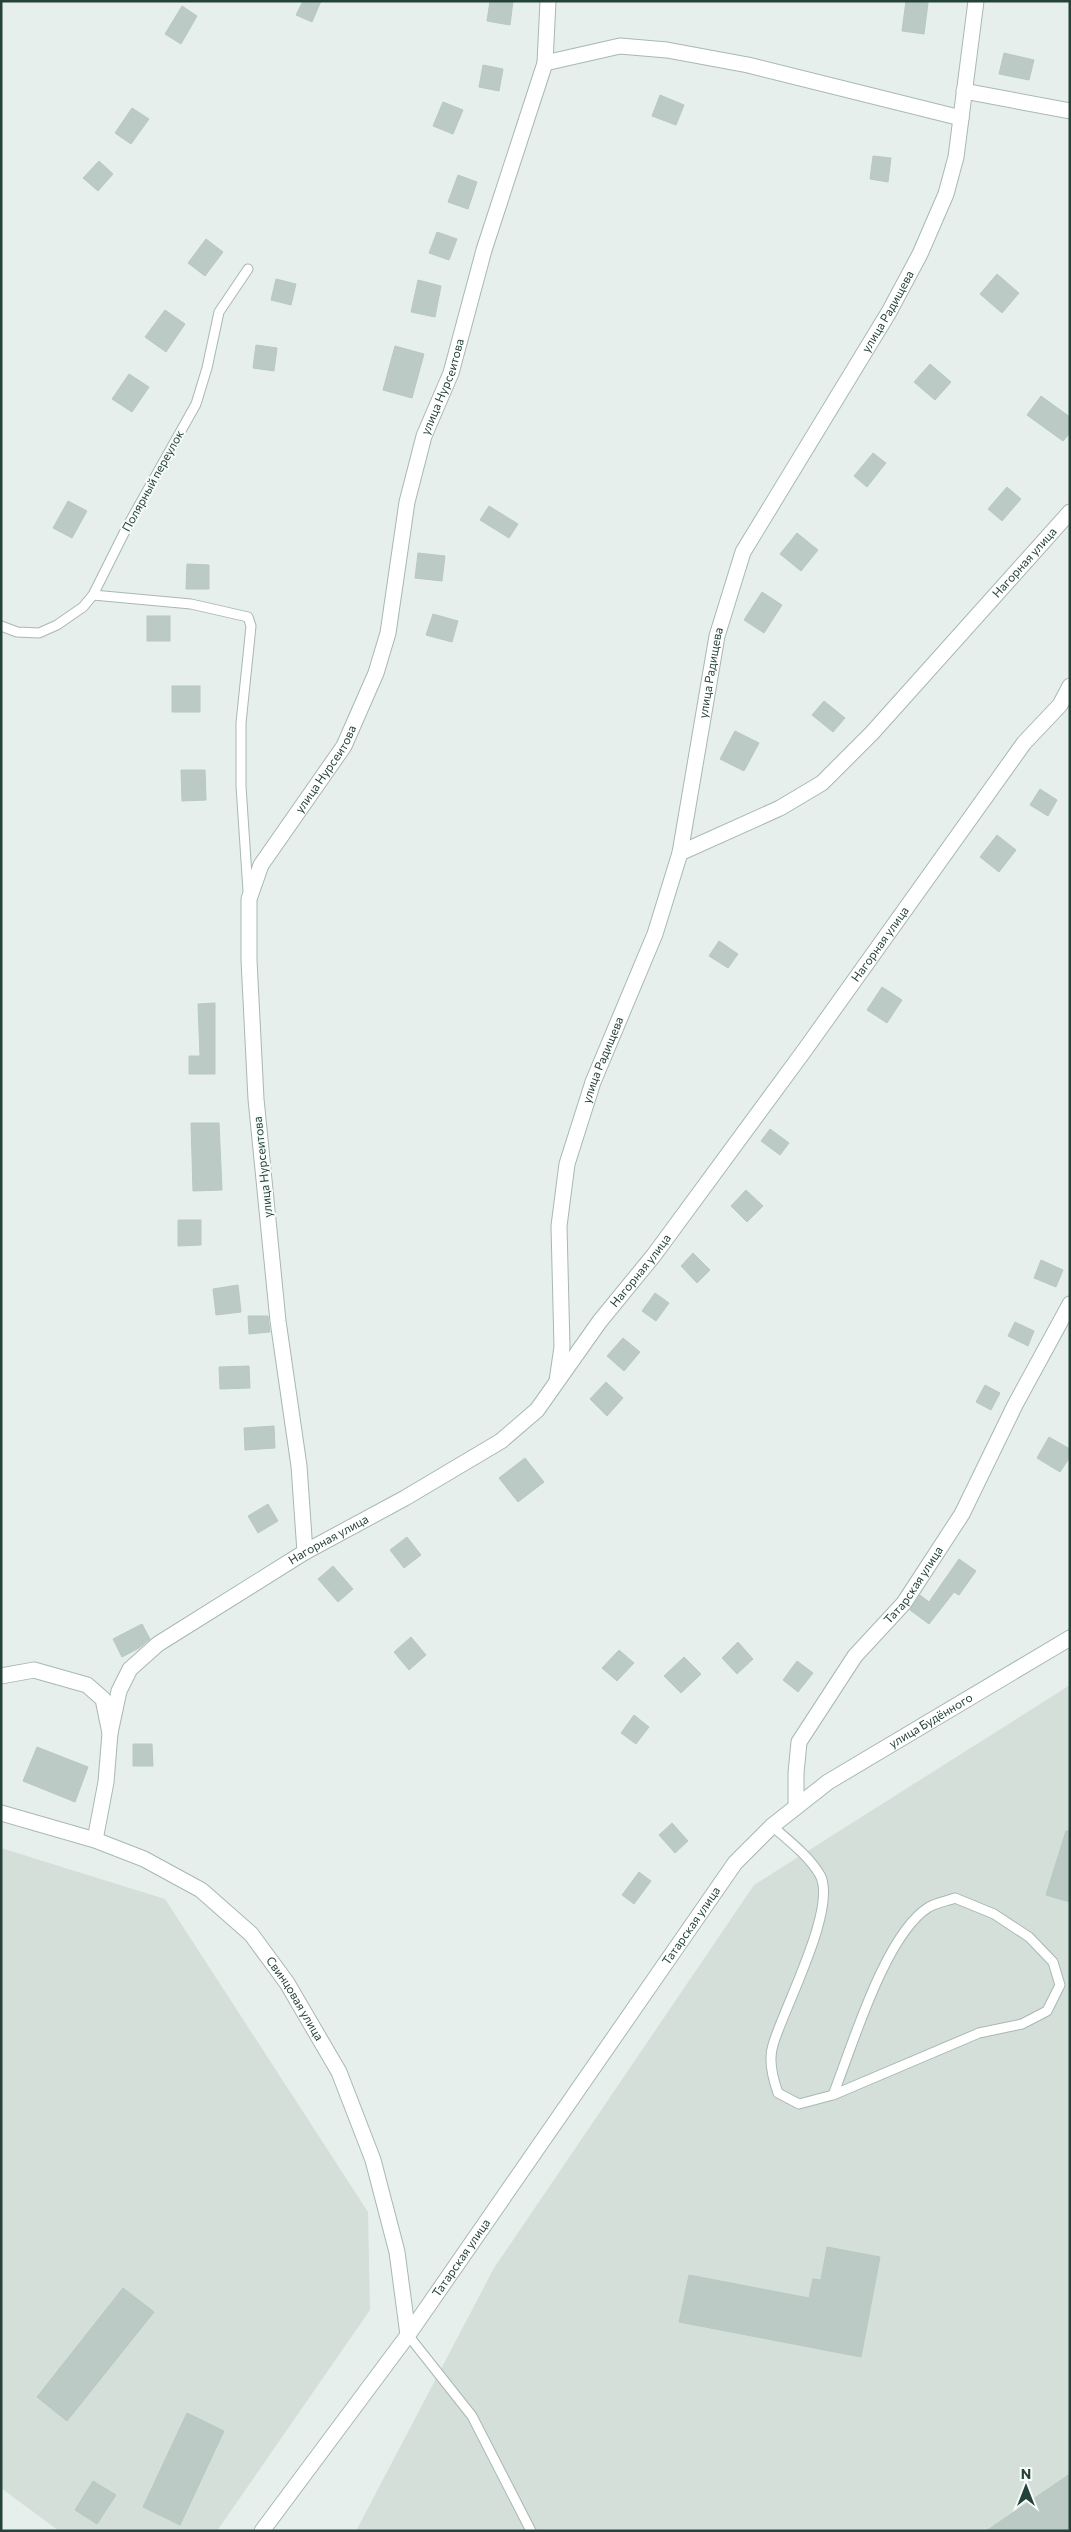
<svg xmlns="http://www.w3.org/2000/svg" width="1071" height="2532" font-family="Commissioner,sans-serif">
  <rect width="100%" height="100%" fill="#e6efeb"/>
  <g fill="#d4dfda">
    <polygon points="1070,1685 1070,2531 356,2531 494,2268 754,1885"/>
    <polygon points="1,1848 165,1899 368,2212 370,2310 217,2531 59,2531 1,2488"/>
  </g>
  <g fill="#bbcac4" stroke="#b8c9c2">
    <polygon points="303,1 321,1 312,22 296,15"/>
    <polygon points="490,1 513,1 510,25 487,21"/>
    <polygon points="906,1 928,3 924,34 902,31"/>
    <polygon points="182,6 197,16 181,44 165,34"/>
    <polygon points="1004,53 1034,60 1029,80 999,74"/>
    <polygon points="483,65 503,69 499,91 479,87"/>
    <polygon points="660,95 684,105 676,125 652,116"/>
    <polygon points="443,102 463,110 453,134 433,126"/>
    <polygon points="132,108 149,119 131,144 115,133"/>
    <polygon points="873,156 891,158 888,182 870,179"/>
    <polygon points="99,161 113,174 98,191 83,178"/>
    <polygon points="458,175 477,182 468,209 448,202"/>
    <polygon points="437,232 457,239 449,260 429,253"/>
    <polygon points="206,239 223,252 205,276 188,263"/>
    <polygon points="997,274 1019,293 1002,313 980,294"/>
    <polygon points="276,279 296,284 291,305 271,300"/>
    <polygon points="418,280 441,286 435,317 411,312"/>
    <polygon points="165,310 185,324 166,352 145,337"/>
    <polygon points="256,345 277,348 274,371 253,368"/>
    <polygon points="395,346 424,354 412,398 383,390"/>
    <polygon points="930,364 951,382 935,400 914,382"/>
    <polygon points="129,374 149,387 132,412 112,399"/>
    <polygon points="1041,396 1070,417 1070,433 1063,441 1027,415"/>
    <polygon points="873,453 886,463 867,487 854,476"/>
    <polygon points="1007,487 1021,499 1002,521 988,509"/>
    <polygon points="68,501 87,511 72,538 53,528"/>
    <polygon points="489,506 518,524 509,538 480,520"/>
    <polygon points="797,533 818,550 801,571 780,554"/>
    <polygon points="418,553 445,556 442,581 415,578"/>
    <polygon points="187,564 209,565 209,589 186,589"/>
    <polygon points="762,592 782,605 764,633 744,620"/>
    <polygon points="433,614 458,621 452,642 426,635"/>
    <rect x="147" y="616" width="23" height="25"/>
    <rect x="172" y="686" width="28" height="26"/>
    <polygon points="824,701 845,718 833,732 812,715"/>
    <polygon points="735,731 759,743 744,771 720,759"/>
    <polygon points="181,770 205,770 206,800 182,801"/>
    <polygon points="1040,789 1057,800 1048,816 1030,805"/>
    <polygon points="997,835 1016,850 999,872 980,857"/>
    <polygon points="719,941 738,954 728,968 709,956"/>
    <polygon points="882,987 902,1000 887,1023 867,1010"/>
    <polygon points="215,1003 215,1074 189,1074 189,1056 200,1056 198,1004"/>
    <polygon points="191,1123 219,1123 222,1190 193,1191"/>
    <polygon points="770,1129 789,1143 780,1155 761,1141"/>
    <polygon points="746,1190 763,1206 747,1222 731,1206"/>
    <polygon points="178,1220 201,1220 201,1245 178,1246"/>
    <polygon points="693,1253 710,1270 697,1283 681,1266"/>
    <polygon points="1041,1260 1063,1270 1056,1287 1034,1278"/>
    <polygon points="238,1285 241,1312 216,1315 213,1289"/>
    <polygon points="655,1293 669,1303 656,1321 642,1311"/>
    <polygon points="248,1316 268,1316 270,1332 249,1334"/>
    <polygon points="1015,1322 1034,1331 1028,1346 1008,1336"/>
    <polygon points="623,1338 640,1352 624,1371 607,1356"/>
    <polygon points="249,1366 250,1388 220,1389 219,1367"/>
    <polygon points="606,1382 623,1398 607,1416 590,1399"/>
    <polygon points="985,1385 1000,1393 991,1410 976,1402"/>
    <polygon points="274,1426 275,1448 245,1450 244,1428"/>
    <polygon points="1049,1437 1070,1449 1070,1457 1060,1472 1037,1458"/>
    <polygon points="525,1458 544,1482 518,1502 499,1478"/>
    <polygon points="268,1504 278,1521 258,1533 248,1516"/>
    <polygon points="407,1537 421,1555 404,1568 390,1550"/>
    <polygon points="959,1559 976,1571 959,1595 954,1592 929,1624 910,1610 920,1595 929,1602"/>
    <polygon points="333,1566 353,1589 338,1602 318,1579"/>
    <polygon points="142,1624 150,1639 139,1648 122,1657 113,1639"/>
    <polygon points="411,1637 426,1655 409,1670 394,1652"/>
    <polygon points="738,1642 753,1659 737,1674 722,1658"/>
    <polygon points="619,1650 634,1663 617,1681 602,1668"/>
    <polygon points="684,1657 701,1674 681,1693 664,1676"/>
    <polygon points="797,1661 813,1673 798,1692 783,1680"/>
    <polygon points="634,1715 649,1727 636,1744 621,1733"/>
    <polygon points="133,1744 152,1744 153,1766 133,1766"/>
    <polygon points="37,1747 88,1767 75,1802 23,1781"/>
    <polygon points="672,1823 688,1841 675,1853 659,1835"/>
    <polygon points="1066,1831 1070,1831 1070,1902 1046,1895"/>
    <polygon points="639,1872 651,1881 634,1904 622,1895"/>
    <polygon points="827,2247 880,2257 861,2357 679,2322 689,2275 809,2298 813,2279 821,2280"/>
    <polygon points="123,2288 154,2312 67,2421 37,2397"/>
    <polygon points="187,2413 224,2431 180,2525 143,2507"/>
    <polygon points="1070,2474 1070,2531 986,2531"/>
    <polygon points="93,2481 116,2495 97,2524 75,2510"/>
  </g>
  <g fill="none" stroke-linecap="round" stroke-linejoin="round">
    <g stroke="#a8b8b2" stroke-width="11">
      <g id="service">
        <polyline points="93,595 191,604 248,617 251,626 241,723 241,786 248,891"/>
        <polyline points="1,626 17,632 39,633 57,625 83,607 93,595 127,527 196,404 207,368 219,312 248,269"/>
        <path d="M 772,1826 C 788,1840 809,1856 820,1875 C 838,1908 783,2009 773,2045 C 768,2060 773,2079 778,2093 L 799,2104 L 833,2095 L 979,2033 L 1022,2024 L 1047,2011 L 1060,1985 L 1053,1962 L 1029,1937 L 994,1914 L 955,1898 C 947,1901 936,1903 929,1907 C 885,1934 852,2047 833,2095"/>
        <polyline points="408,2335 472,2416 531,2531"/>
      </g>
    </g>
    <g stroke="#a8b8b2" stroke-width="17">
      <g id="minor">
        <polyline points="545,63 620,46 667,50 748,65 961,118"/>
        <polyline points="964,91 1070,111"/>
        <path id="s1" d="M 680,853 L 780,808 L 822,783 L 872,733 L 1070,512"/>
        <path id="s2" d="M 557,1381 L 562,1347 L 559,1226 L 567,1164 L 593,1082 L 655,934 L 680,853 L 717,636 L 743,552 L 889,312 L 920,254 L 946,194 L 956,157 L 976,1"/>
        <path id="s3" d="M 305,1552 L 299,1466 L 278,1321 L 256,1099 L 249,960 L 249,899 L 261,865 L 344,746 L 376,673 L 388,633 L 407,502 L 424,436 L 451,373 L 484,250 L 545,63 L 548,1"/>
        <polyline points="1,1676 34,1670 87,1685 103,1699 110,1733 106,1782 95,1840"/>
        <path id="s4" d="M 110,1733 L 119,1691 L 130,1669 L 158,1644 L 305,1552 L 405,1498 L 501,1441 L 537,1410 L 600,1321 L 654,1255 L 804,1051 L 1024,743 L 1060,705 L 1070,686"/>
        <path id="s5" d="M 796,1807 L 796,1773 L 799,1742 L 855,1656 L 904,1603 L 962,1514 L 1015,1405 L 1070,1304"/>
        <path id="s6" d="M 1,1813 L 95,1840 L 144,1859 L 201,1890 L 251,1934 L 287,1983 L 339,2072 L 373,2160 L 397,2252 L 408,2335"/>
      </g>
    </g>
    <g stroke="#a8b8b2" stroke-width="17">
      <g id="tertiary">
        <path id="s7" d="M 262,2531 L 408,2335 L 735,1863 L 772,1826 L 828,1782 L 1070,1638"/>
      </g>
    </g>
    <use href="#service" stroke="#fff" stroke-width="9"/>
    <use href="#minor" stroke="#fff" stroke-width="15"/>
    <use href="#tertiary" stroke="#fff" stroke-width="15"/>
  </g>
  <g text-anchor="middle" stroke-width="4" stroke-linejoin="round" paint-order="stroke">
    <g font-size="12" fill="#24423a" stroke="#f7fbf9">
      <text dy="4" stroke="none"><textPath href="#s2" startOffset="1138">улица Радищева</textPath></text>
      <text dy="4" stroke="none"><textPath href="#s3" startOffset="1212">улица Нурсеитова</textPath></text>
      <text transform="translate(153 481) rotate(-61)" y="4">Полярный переулок</text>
      <text dy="4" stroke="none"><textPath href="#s1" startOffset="458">Нагорная улица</textPath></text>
      <text dy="4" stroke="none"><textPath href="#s2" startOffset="732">улица Радищева</textPath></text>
      <text dy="4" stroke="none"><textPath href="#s3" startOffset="808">улица Нурсеитова</textPath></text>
      <text dy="4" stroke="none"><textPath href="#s4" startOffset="1130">Нагорная улица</textPath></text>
      <text dy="4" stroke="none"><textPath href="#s2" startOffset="328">улица Радищева</textPath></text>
      <text transform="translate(263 1167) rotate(-96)" y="4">улица Нурсеитова</text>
      <text dy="4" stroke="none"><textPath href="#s4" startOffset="725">Нагорная улица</textPath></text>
      <text dy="4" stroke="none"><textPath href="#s4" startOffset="305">Нагорная улица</textPath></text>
      <text dy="4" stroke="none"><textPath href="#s5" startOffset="260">Татарская улица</textPath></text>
      <text dy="4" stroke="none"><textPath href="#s7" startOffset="1062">улица Будённого</textPath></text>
      <text dy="4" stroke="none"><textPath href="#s7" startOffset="742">Татарская улица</textPath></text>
      <text dy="4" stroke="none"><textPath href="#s6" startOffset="360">Свинцовая улица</textPath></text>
      <text dy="4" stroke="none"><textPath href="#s7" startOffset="338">Татарская улица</textPath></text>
    </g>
  </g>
  <rect width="1071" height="2532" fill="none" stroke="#24423a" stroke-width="5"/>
  <g transform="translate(1026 2487)" stroke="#f7fbf9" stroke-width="4" paint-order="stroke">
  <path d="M0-4L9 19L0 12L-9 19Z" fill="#24423a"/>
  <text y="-8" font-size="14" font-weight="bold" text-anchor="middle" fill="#24423a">N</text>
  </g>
</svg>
